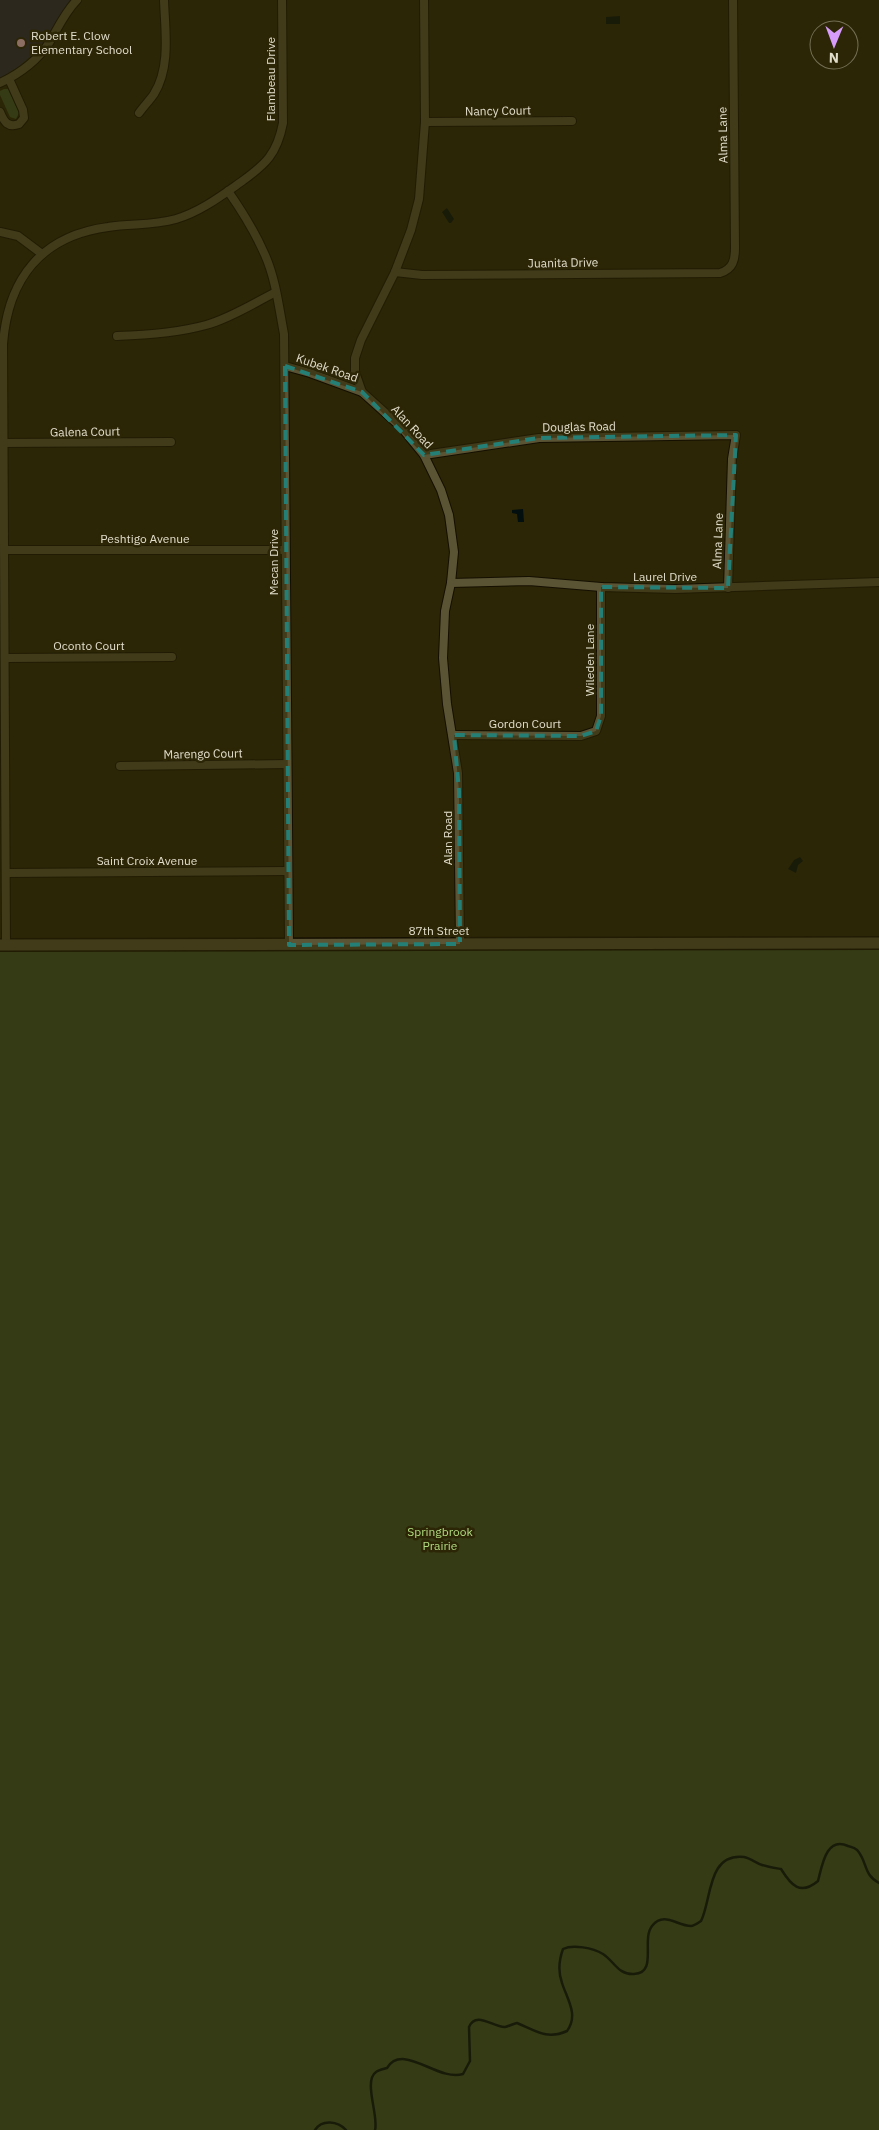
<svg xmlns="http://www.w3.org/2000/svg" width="879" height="2130" font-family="'IBM Plex Sans',sans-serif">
  <rect width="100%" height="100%" fill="#2c2606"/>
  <polygon fill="#2d2b3b" points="0,0 70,0 39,49 18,67 0,78"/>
  <g fill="#405528">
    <polygon points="4,89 8,89 19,113 16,119 10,117 0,95 0,91"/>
    <rect x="0" y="947" width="879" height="1183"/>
  </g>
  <g fill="#030e0f">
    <polygon points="620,16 620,24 606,24 606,17"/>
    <polygon points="447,208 454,219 451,223 449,223 442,212"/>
    <polygon points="523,509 524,522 518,522 517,514 512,513 512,510"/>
    <polygon points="800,857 803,861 798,865 796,873 788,869 794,860"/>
  </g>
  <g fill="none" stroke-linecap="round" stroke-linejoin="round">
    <g stroke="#030e0f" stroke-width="2.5">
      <path d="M 315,2130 C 322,2119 338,2121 346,2130"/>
      <path d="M 375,2130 C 379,2116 363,2081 376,2072 C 379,2070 384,2069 387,2068 C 403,2042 438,2082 463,2074 L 470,2061 L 469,2027 C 476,2010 494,2028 505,2027 C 509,2026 513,2024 517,2023 C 536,2031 547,2040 567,2031 C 579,2015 567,1999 562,1983 C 558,1972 559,1960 563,1949 C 573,1944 593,1948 603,1954 C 614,1961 618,1975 634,1974 C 658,1973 641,1940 652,1926 C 664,1911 677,1926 691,1926 C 694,1926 698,1923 701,1921 C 712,1899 707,1853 744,1857 C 750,1858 756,1863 762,1865 C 768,1867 775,1868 781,1869 C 791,1885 800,1896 818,1881 C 822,1866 826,1836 848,1846 C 852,1847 856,1848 858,1851 C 868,1864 863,1874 879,1883"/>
    </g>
    <g stroke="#140f00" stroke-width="10">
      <g id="street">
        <polyline points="424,0 425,122 419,199 411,230 395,272 361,340 355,358 355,372 362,392 402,428 424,455 441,490 449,515 454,552 451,583 445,611 443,658 447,704 458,773 460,944"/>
        <path d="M 0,83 C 19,74 37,61 49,43 C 58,28 65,12 77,0"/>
        <path d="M 0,112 C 4,122 8,128 19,124 L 24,118 L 23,110 L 9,79"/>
        <path d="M 139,113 C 144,106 150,100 154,94 C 171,67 165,30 164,0"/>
        <polyline points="425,122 572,121"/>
        <path d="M 228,191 C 242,211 255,232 265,255 C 276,280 279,308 284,334 L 289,945"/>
        <polyline points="0,232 18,236 42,254"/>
        <path d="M 395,272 L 422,275 L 720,273 C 733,269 735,260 735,248 L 733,0"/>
        <path d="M 117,336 C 147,335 177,333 206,325 C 231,318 254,303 276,292"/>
        <polyline points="285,366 310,373 362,392"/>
        <polyline points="1,443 171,442"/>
        <polyline points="424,455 539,438 736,435 732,459 728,588"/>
        <polyline points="4,550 285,550"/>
        <polyline points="451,583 529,581 601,587 675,589 879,582"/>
        <polyline points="6,658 172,657"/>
        <polyline points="454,735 581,736 596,731 601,716 601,587"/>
        <polyline points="120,766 287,764"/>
        <polyline points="6,873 288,871"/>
        <path d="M 6,945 L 3,344 C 8,279 41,236 108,227 C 132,223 151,226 176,219 C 200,212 221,196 241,182 C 266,164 277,154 283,123 L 282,0"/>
      </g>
    </g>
    <g stroke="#140f00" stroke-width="14">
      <polyline id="secondary" points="0,945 879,943"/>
    </g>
    <use href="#street" stroke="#5b5434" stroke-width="8"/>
    <use href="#secondary" stroke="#5b5434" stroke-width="11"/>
  </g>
  <path d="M0 0H879V2130H0ZM 285,366 L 362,392 L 424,455 L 539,438 L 736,435 L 728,588 L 601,587 L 601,716 L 596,731 L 581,736 L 454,735 L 459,791 L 460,944 L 289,945 Z" fill="#2c2606" fill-opacity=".55" fill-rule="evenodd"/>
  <path fill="none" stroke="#248077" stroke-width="4" stroke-dasharray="10 6" stroke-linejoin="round" d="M 285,366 L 362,392 L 424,455 L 539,438 L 736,435 L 728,588 L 601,587 L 601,716 L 596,731 L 581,736 L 454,735 L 459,791 L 460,944 L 289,945 Z"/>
  <circle fill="#8d6e63" stroke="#2c2606" stroke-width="2" cx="21" cy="43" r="5"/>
  <g text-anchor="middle" stroke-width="5" stroke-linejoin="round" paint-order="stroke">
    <g font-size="12" fill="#e1ddcb" stroke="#2c2606" text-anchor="start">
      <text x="31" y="40">Robert E. Clow<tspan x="31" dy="14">Elementary School</tspan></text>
    </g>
    <g font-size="12" fill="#e1ddcb" stroke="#2c2606">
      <text transform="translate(271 79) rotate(-90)" y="4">Flambeau Drive</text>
      <text transform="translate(498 111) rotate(-1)" y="4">Nancy Court</text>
      <text transform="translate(723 135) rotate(-91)" y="4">Alma Lane</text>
      <text transform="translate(563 263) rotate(-1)" y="4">Juanita Drive</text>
      <text transform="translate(327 368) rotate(19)" y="4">Kubek Road</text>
      <text transform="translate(412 427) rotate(47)" y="4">Alan Road</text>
      <text transform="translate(579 427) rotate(-1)" y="4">Douglas Road</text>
      <text transform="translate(85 432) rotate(-1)" y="4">Galena Court</text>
      <text x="145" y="543">Peshtigo Avenue</text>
      <text transform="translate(718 541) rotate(-88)" y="4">Alma Lane</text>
      <text transform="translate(274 562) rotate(-90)" y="4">Mecan Drive</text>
      <text x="665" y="581">Laurel Drive</text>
      <text x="89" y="650">Oconto Court</text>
      <text transform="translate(590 660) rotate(-90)" y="4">Wileden Lane</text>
      <text x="525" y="728">Gordon Court</text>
      <text transform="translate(203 754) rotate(-1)" y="4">Marengo Court</text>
      <text transform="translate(448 838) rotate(-90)" y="4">Alan Road</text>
      <text x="147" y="865">Saint Croix Avenue</text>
      <text x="439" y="935">87th Street</text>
    </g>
    <g font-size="12" fill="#b1dc81" stroke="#2c2606">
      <text x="440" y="1536">Springbrook<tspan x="440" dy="14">Prairie</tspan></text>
    </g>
  </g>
  <g transform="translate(834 45) rotate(181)"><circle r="24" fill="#2c2606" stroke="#746f55"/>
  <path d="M0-4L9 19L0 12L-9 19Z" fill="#d79bf9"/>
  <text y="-8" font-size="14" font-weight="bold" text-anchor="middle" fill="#e1ddcb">N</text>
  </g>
</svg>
